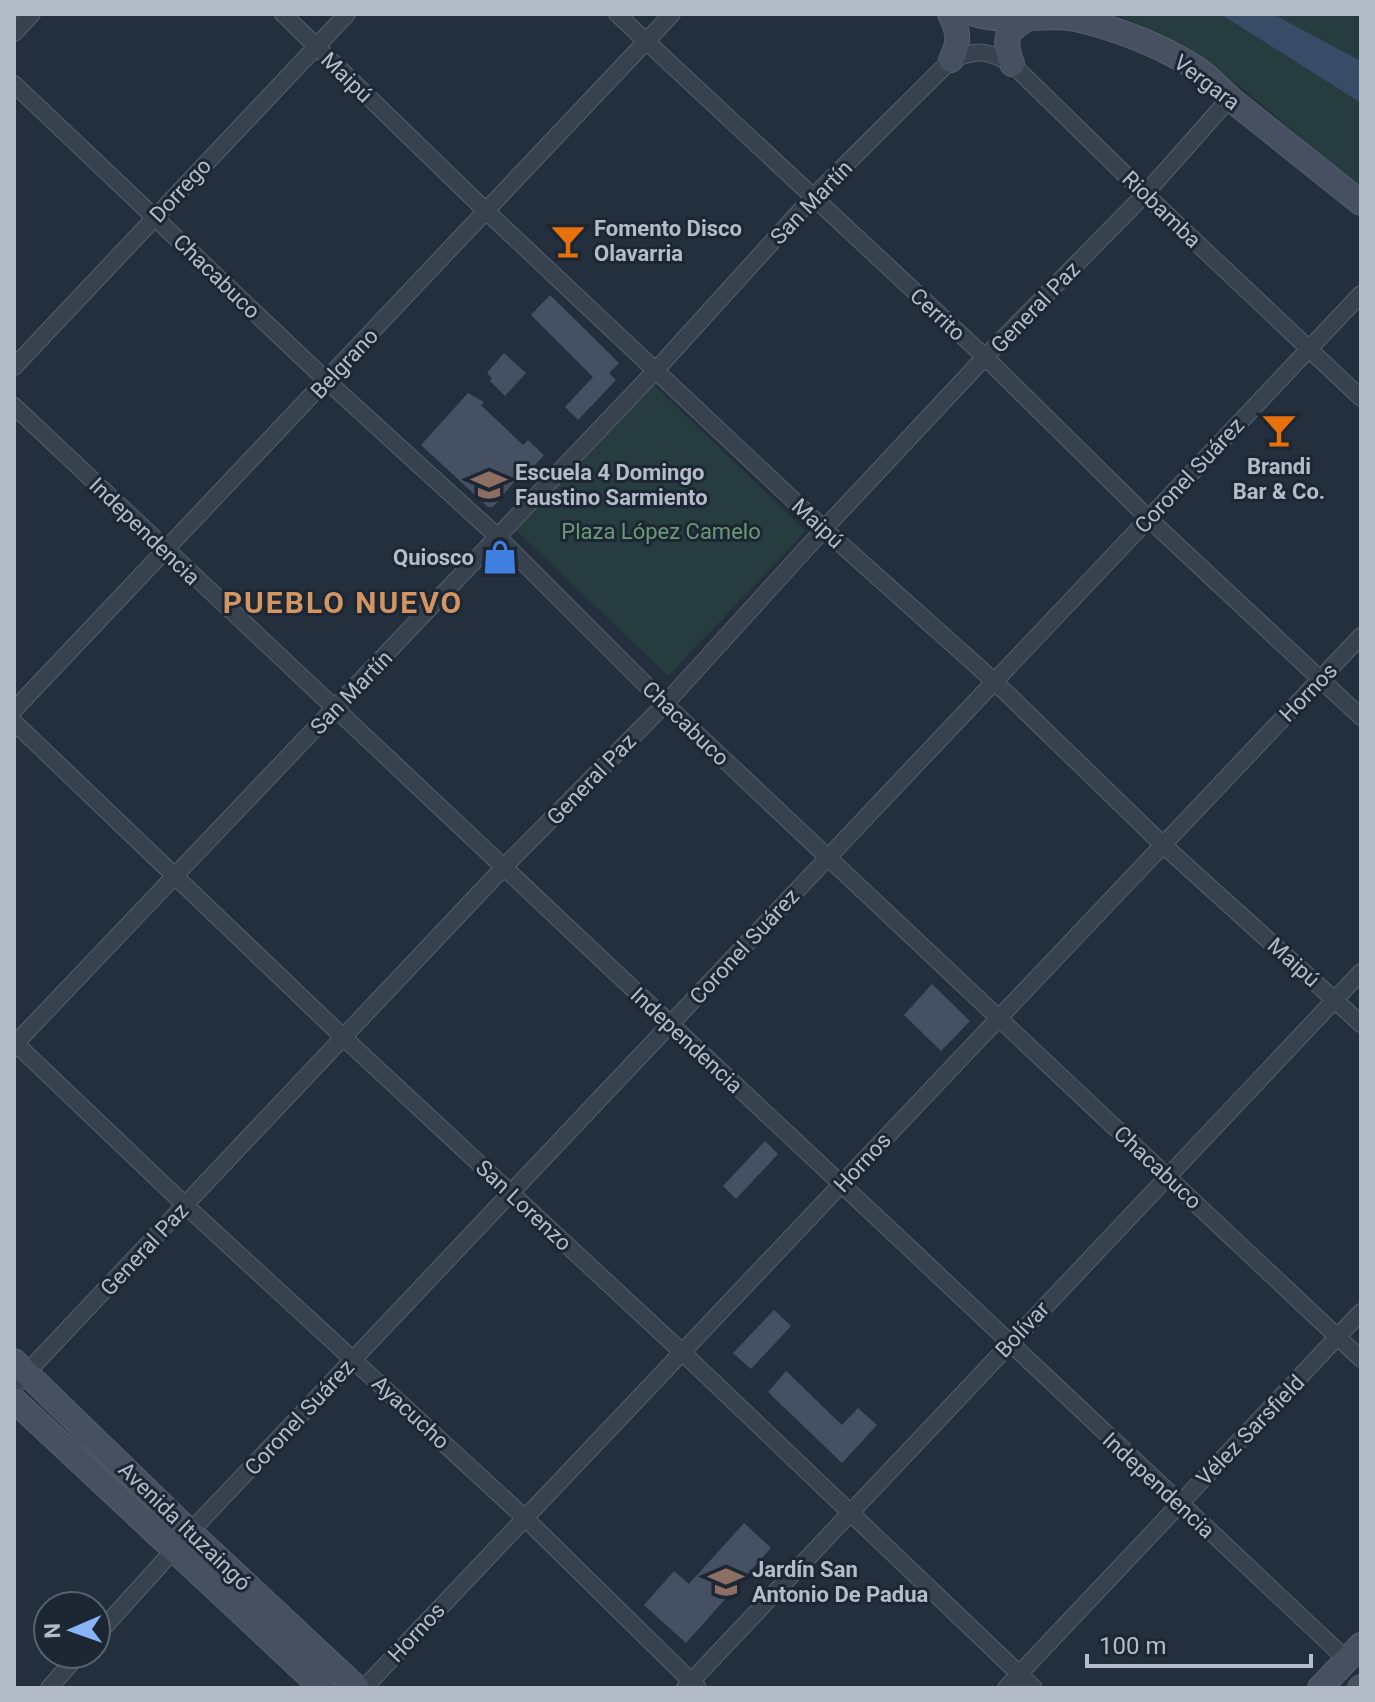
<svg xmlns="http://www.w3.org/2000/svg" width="1375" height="1702" font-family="Roboto,sans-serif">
  <rect width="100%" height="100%" fill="#242f3e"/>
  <g fill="#263c3f">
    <path d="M 1113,14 L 1220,14 L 1361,103 L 1361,190 C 1284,125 1210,48 1113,14 Z"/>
    <polygon points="1273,14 1361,14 1361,61"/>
    <polygon points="654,385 806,531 668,676 516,530"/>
  </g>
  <polygon fill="#394c67" points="1220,14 1273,14 1361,61 1361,103"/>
  <g fill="#455162">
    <polygon points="550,295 619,363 609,373 616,380 578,420 565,407 593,377 531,315"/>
    <polygon points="504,353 526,373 505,396 490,381 492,378 487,373"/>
    <polygon points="468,393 484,402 481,405 523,445 528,440 544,455 524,477 521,474 493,507 488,507 421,445"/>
    <polygon points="932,984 970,1021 941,1051 904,1015"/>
    <polygon points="765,1141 778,1154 736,1199 723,1186"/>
    <polygon points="774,1310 791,1326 751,1369 733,1353"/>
    <polygon points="786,1371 842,1425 858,1408 877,1425 842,1463 768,1392"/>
    <polygon points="744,1523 771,1548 686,1643 644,1605 674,1571 689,1584"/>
  </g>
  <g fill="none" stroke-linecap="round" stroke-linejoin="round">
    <g stroke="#565f6c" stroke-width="18">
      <g id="street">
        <polyline points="283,14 486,211 824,529 994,681 1162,844 1361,1024"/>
        <polyline points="617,14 985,357 1148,518 1361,717"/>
        <polyline points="14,33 32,14"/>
        <polyline points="14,84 327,381 498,537 665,704 1361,1359"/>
        <polyline points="14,367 347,14"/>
        <path d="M 14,406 C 287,666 563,923 838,1181 C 1008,1340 1176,1501 1347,1660"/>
        <polyline points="14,710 672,14"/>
        <polyline points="14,722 343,1037 682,1352 1034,1688"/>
        <polyline points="14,1042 185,1205 525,1518 698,1688"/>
        <path d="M 14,1045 L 656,370 L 812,198 L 951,60 C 977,49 988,50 1012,64 L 1145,194 L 1361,398"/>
        <polyline points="14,1386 503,868 665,704 824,529 985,357 1145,194 1230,98"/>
        <polyline points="96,1636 190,1532 1361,294"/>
        <polyline points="49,1688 79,1654"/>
        <polyline points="364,1688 1361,636"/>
        <polyline points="685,1688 1361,972"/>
        <polyline points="1006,1688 1361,1312"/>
      </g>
    </g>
    <g stroke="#565f6c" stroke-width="26">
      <g id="secondary">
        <path d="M 950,14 C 959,31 960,43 951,60"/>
        <path d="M 975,14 C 1010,25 1049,11 1084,21 C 1123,31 1161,46 1196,68 C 1211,78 1223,93 1237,104 C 1278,137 1320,170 1361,203"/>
        <path d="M 1012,64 C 1004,40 1004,32 1027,19"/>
        <polyline points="14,1361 190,1532 357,1688"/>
        <polyline points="14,1400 322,1688"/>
        <polyline points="1320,1688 1361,1645"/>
        <polyline points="1360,1688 1361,1687"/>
      </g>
    </g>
    <use href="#street" stroke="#38414e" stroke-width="16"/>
    <use href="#secondary" stroke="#465061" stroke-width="24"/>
  </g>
  <defs>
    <g id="bar-bare" transform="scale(2.76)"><path d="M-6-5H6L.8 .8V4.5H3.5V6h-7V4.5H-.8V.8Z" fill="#e8710a" stroke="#1d2633" stroke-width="2.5" paint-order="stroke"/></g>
    <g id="school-bare" transform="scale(2.76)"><path d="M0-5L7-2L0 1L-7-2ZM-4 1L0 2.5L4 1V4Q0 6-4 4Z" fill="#8d6e63" stroke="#1d2633" stroke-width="2.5" paint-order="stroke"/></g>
    <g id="shop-bare" transform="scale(2.76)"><path d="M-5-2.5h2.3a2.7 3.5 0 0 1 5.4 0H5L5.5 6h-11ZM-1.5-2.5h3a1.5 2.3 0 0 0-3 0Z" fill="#3f7fe0" stroke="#1d2633" stroke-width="2.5" paint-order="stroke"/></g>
  </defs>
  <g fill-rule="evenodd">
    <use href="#bar-bare" x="568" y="241"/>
    <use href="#bar-bare" x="1279" y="430"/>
    <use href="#school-bare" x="489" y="485"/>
    <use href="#shop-bare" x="500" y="557"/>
    <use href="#school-bare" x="726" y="1582"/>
  </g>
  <g text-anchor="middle" stroke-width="6" stroke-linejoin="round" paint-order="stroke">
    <g font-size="22" fill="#b4bcc9" stroke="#1d2633">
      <text transform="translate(347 77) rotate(44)" y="8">Maipú</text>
      <text transform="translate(1207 82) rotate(37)" y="8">Vergara</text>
      <text transform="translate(180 190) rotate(-47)" y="8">Dorrego</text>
      <text transform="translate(811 202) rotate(-46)" y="8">San Martín</text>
      <text transform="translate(1162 209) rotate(44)" y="8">Riobamba</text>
      <text transform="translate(217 276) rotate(44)" y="8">Chacabuco</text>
      <text transform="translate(1035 307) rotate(-46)" y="8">General Paz</text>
      <text transform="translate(938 314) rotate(43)" y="8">Cerrito</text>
      <text transform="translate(344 363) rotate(-47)" y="8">Belgrano</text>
      <text transform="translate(1189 475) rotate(-47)" y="8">Coronel Suárez</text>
      <text transform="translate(818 523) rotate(43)" y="8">Maipú</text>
      <text transform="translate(145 531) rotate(44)" y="8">Independencia</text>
      <text transform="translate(351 692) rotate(-46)" y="8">San Martín</text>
      <text transform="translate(1308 692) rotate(-46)" y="8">Hornos</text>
      <text transform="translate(686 723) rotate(44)" y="8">Chacabuco</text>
      <text transform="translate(591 779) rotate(-46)" y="8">General Paz</text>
      <text transform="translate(744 946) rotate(-47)" y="8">Coronel Suárez</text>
      <text transform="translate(1294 962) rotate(42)" y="8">Maipú</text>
      <text transform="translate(687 1040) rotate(43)" y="8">Independencia</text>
      <text transform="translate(862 1162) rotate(-47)" y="8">Hornos</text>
      <text transform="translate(1158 1167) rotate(43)" y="8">Chacabuco</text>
      <text transform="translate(524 1205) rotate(43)" y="8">San Lorenzo</text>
      <text transform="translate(144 1249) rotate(-47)" y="8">General Paz</text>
      <text transform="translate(1022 1329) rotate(-47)" y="8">Bolívar</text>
      <text transform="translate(411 1412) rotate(43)" y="8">Ayacucho</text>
      <text transform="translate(299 1417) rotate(-47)" y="8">Coronel Suárez</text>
      <text transform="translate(1250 1430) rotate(-46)" y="8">Vélez Sarsfield</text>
      <text transform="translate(1159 1485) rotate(43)" y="8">Independencia</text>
      <text transform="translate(185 1526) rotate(44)" y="8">Avenida Ituzaingó</text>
      <text transform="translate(416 1632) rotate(-47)" y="8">Hornos</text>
    </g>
    <g font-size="22" font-weight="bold" fill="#b4bcc9" stroke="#1d2633" text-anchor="start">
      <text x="594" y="236">Fomento Disco<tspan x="594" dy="25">Olavarria</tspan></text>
      <text x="1279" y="474" text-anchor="middle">Brandi<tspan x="1279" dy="25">Bar &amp; Co.</tspan></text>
      <text x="515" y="480">Escuela 4 Domingo<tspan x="515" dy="25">Faustino Sarmiento</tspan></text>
      <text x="474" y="565" text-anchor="end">Quiosco</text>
      <text x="752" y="1577">Jardín San<tspan x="752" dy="25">Antonio De Padua</tspan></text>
    </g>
    <g font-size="22" fill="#6b9a76" stroke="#1d2633">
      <text x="661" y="539">Plaza López Camelo</text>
    </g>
    <g font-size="30" font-weight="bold" letter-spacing="2" fill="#d59563" stroke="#1d2633">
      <text x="343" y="613">PUEBLO NUEVO</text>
    </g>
  </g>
  <rect width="1375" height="1702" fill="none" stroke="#b4bcc9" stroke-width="32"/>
  <g transform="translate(72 1630) rotate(268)"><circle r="38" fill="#1d2633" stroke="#59626f" stroke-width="2"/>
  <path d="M0-6L14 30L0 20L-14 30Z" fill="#8ab4f8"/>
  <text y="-12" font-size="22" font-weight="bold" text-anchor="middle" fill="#b4bcc9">N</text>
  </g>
  <path d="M1087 1654v12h224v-12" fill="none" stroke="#b4bcc9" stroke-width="4"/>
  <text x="1099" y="1654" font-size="24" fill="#b4bcc9" stroke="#1d2633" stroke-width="6" paint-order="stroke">100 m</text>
</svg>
